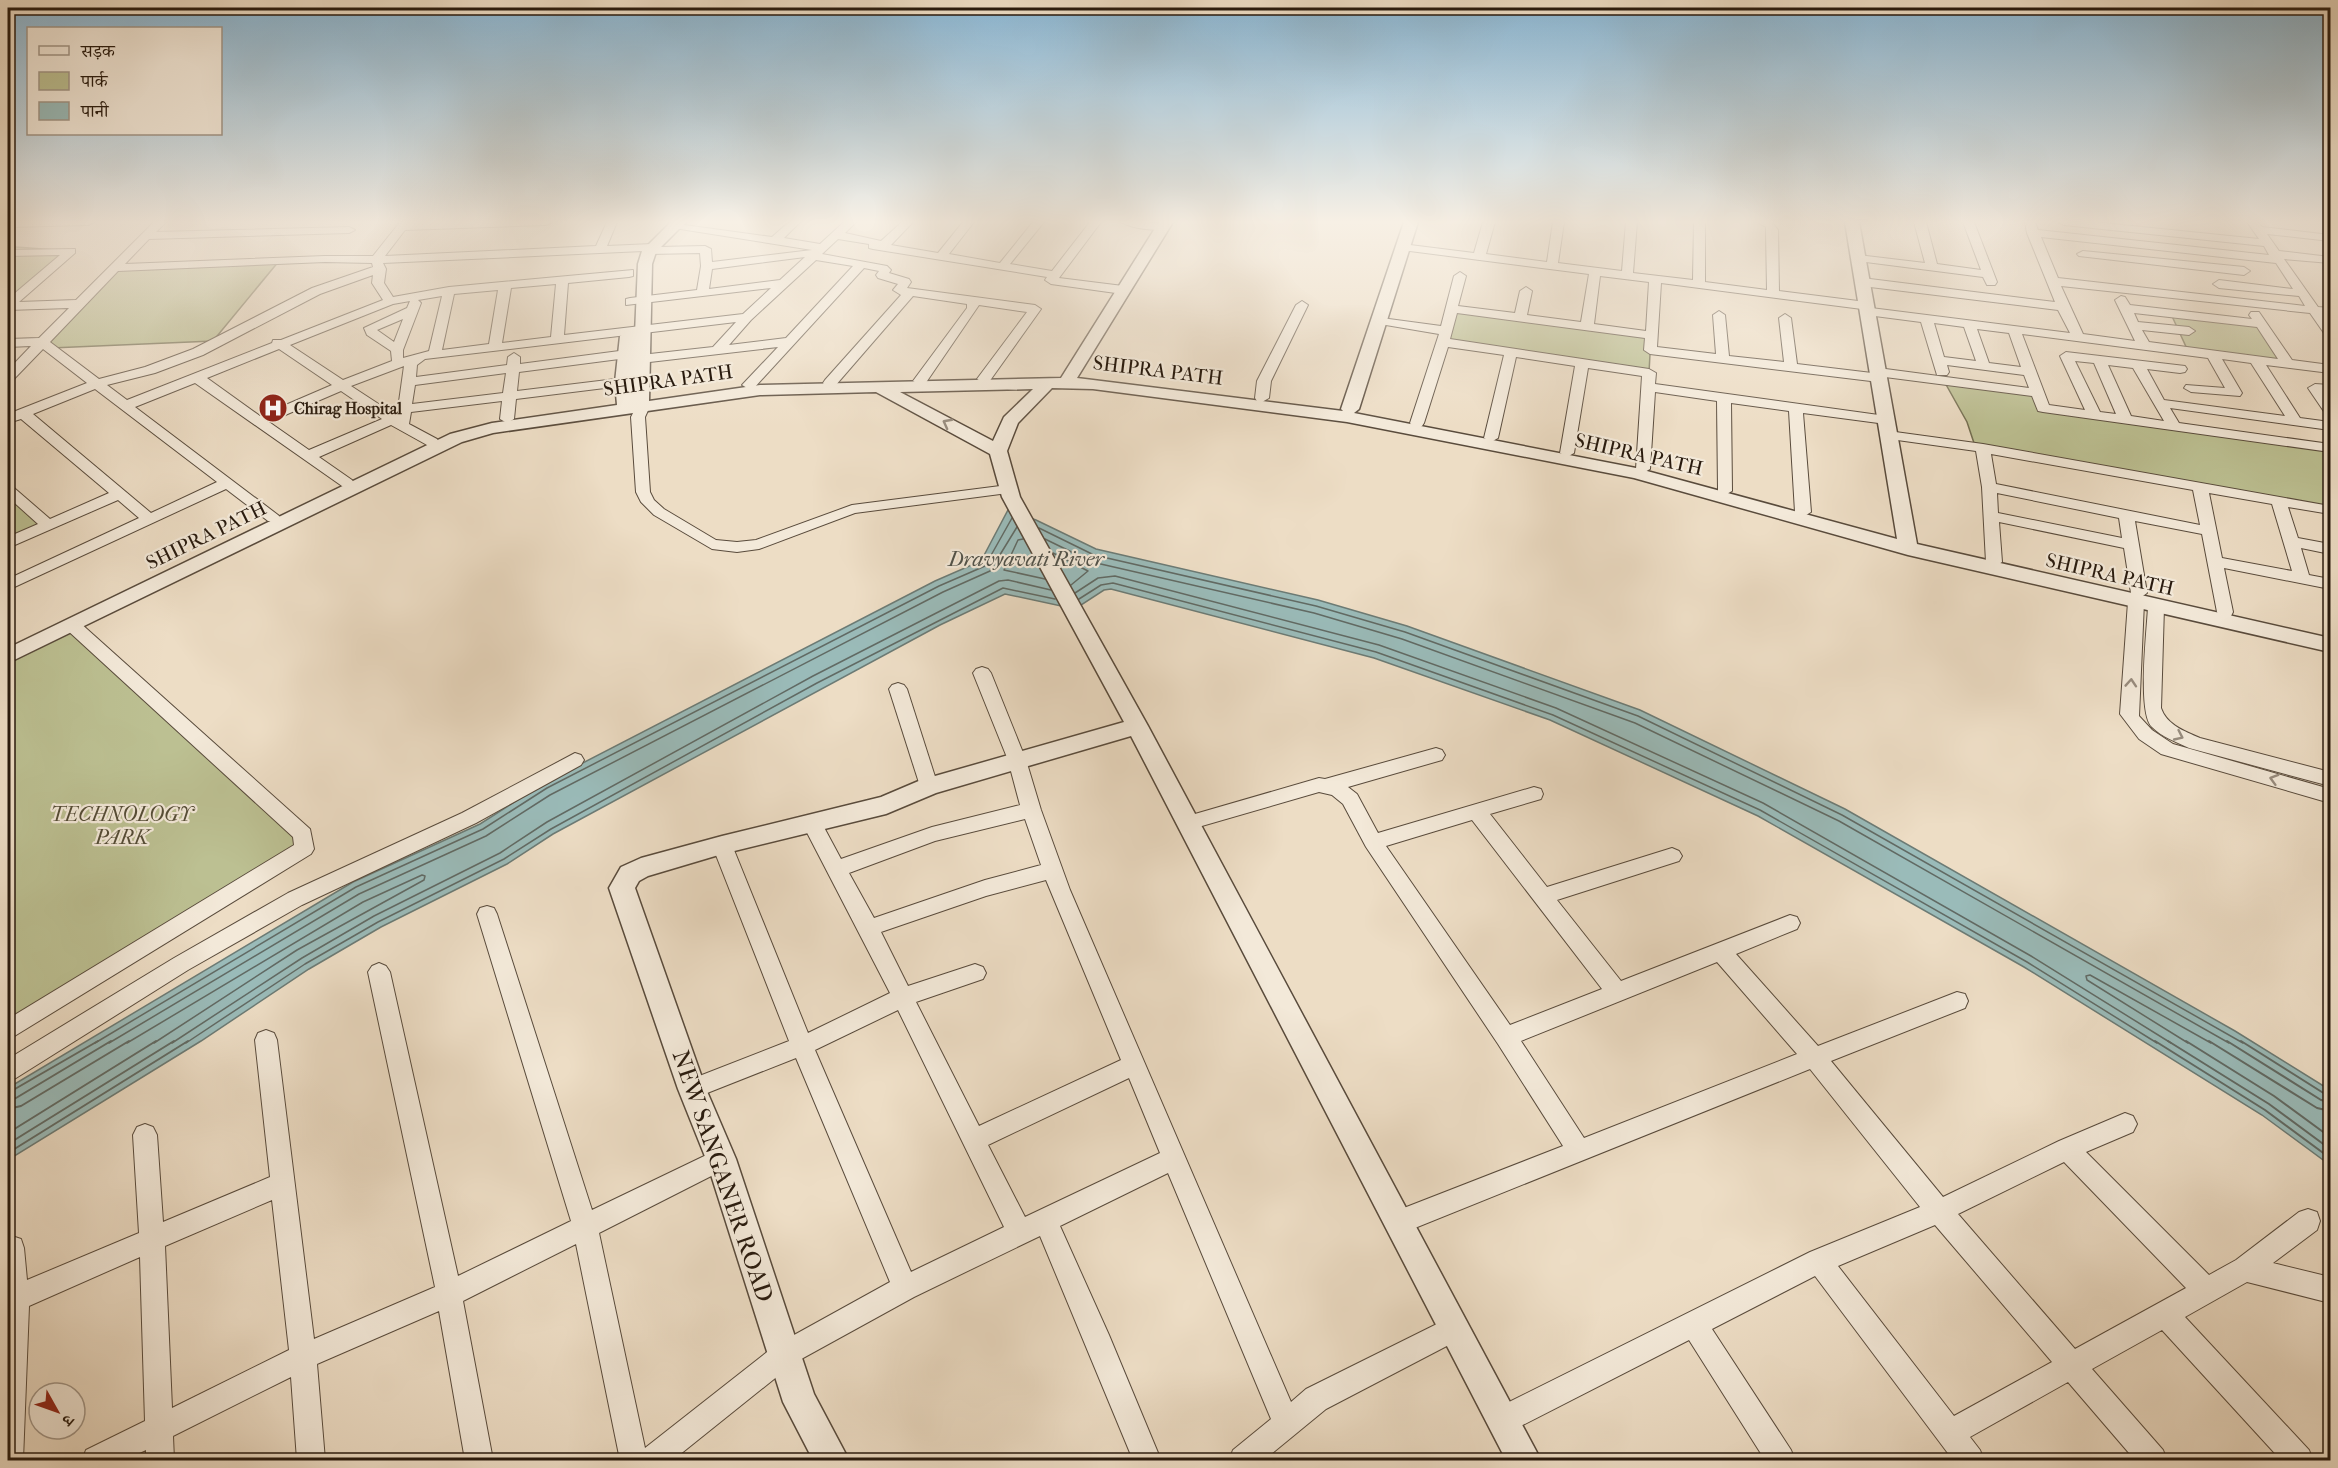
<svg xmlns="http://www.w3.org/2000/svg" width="2338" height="1468" font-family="'IM FELL French Canon','Noto Serif Devanagari',serif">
  <rect width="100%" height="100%" fill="#edddc5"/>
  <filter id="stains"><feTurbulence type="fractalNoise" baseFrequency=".00333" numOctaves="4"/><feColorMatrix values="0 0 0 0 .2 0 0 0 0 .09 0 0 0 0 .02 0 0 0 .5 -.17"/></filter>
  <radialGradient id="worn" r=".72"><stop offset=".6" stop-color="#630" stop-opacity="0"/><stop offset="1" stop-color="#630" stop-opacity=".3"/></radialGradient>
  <g fill="#bcc092" stroke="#726d50" stroke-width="1.5">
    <polygon points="16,247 71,251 8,305 8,254"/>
    <polygon points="279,261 213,341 51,348 42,342 114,268"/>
    <polygon points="1452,309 1651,335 1649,373 1443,342"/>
    <polygon points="2171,314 2262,325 2288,364 2188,351"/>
    <polygon points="1944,381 2038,393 2044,408 2330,447 2330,510 1974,443 1967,422"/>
    <polygon points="8,490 48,525 8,543"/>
    <polygon points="72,625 303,834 304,849 8,1030 8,656"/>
  </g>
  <polygon fill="#9abbb9" stroke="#6c7b75" stroke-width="1.5" points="1008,510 1036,520 1096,549 1318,600 1407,626 1640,710 1845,809 2235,1031 2330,1090 2330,1165 2262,1115 2024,967 1758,816 1550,720 1374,658 1111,589 1104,590 1075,609 1005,594 940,625 553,834 507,864 381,927 309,969 201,1041 8,1160 8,1088 353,882 480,824 544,783 935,581 981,561"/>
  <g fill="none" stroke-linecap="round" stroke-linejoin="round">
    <g stroke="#616a64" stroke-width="1.5">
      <polyline points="1039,528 1094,555 1316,606 1405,632 1638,716 1842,815 2243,1043"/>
      <polyline points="1023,539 1018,540 1004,570 1045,579"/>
      <polyline points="1045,539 1092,562 1314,613 1402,639 1635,723 1839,821 2229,1043"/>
      <polyline points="1053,553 1088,571 1071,585"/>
      <polyline points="1075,593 1098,578 1115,576 1379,645 1556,708 1763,803 2031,956 2171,1043"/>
      <polyline points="1079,599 1101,585 1113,583 1376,652 1553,715 1760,810 2027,962 2157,1043"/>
      <polyline points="95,1043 356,887 483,829 547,788 939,586 985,566 1012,518"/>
      <polyline points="109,1043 359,894 486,836 550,795 943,592 990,571 1017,527"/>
      <polyline points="127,1043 363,902 422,875 425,876 424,880 297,950 154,1043"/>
      <polyline points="172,1043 302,958 374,916 500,853 547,822 813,676 999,581 1008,580 1051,590"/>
      <polyline points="186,1043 305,964 378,922 504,859 551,829 817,683 1003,588 1055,599"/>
      <polyline points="2188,1043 2087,980 2086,976 2090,975 2211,1043"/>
    </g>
    <g stroke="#616a64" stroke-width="2">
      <polyline points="2155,1041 2265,1110 2330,1158"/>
      <polyline points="2168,1041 2269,1104 2330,1149"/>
      <polyline points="2186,1041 2274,1096 2330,1137"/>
      <polyline points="2209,1041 2317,1108 2330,1111"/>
      <polyline points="2227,1041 2321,1100 2330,1102"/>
      <polyline points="2241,1041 2325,1094 2330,1094"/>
      <polyline points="8,1093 98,1041"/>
      <polyline points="8,1100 16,1098 111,1041"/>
      <polyline points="8,1109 21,1106 129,1041"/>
      <polyline points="8,1133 156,1041"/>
      <polyline points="8,1144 174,1041"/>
      <polyline points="8,1153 188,1041"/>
    </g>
    <g stroke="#594b3c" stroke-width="2">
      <g id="minor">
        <polygon points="8,222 94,222 88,225 8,227"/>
        <path d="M 154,222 L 166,222 L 156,232 L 349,227 L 355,230 L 349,233 L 149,239 L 125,264 L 325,256 L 373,256 L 400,222 L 552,222 L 546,225 L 405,230 L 385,256 L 596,246 L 607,222 L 617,222 L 607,246 L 652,244 L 658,247 L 705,246 L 711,249 L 712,262 L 812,250 L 674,228 L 668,225 L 670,223 L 772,237 L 789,222 L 800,222 L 784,238 L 820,244 L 844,222 L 856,222 L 845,233 L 881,241 L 902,222 L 913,222 L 891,245 L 938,253 L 963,222 L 974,222 L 949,254 L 1000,263 L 1033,222 L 1044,222 L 1010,264 L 1052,271 L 1090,222 L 1101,222 L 1059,278 L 1123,286 L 1129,290 L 1123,294 L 1051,284 L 1045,280 L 1047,277 L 873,249 L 869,248 L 869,244 L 838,239 L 822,254 L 887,266 L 891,270 L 889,273 L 909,279 L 911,282 L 907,288 L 1035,305 L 1041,309 L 989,382 L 984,383 L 977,379 L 1027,312 L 979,305 L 925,384 L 920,385 L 913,381 L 967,308 L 967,304 L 913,296 L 835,386 L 825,386 L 823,383 L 825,380 L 901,295 L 893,290 L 898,284 L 878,278 L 876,275 L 879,271 L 864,268 L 754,388 L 749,389 L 742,385 L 778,347 L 641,363 L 635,359 L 641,355 L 713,347 L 736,322 L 425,359 L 417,365 L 416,377 L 507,365 L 508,357 L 514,353 L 520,357 L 520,364 L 627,350 L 633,354 L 627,358 L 519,372 L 517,391 L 624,378 L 631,382 L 629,385 L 516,399 L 514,419 L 507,423 L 500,419 L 502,401 L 411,412 L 409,424 L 437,439 L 439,442 L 437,445 L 427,445 L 391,425 L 319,457 L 352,480 L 354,483 L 352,486 L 342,486 L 195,383 L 135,407 L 278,515 L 281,518 L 278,521 L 268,521 L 226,489 L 8,590 L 8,579 L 139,518 L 118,500 L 8,548 L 8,537 L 38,524 L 8,497 L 8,486 L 13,487 L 50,519 L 109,493 L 21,419 L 8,423 L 8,414 L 87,383 L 43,349 L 13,380 L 8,381 L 8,370 L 31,346 L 8,347 L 8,339 L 39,338 L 69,308 L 8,310 L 8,299 L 60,255 L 8,256 L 8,250 L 75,249 L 75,253 L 19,302 L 76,300 ZM 643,251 L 649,254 L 700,253 L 701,266 L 697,290 L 630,298 L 626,299 L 626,305 L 771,288 L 743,314 L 564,335 L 568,283 L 629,277 L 633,276 L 633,270 L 449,287 L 393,297 L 384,283 L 386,269 L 383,263 ZM 805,257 L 780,280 L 709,289 L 712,269 ZM 816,260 L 853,266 L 786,338 L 729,345 L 751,320 ZM 325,262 L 372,263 L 373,267 L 312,288 L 193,349 L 145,367 L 99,379 L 50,342 L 118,271 ZM 373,275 L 372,283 L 383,300 L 281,340 L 273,340 L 272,343 L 127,400 L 107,385 L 155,373 L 203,355 L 320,294 ZM 556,284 L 551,337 L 502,343 L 511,288 ZM 498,290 L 489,344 L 442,350 L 454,294 ZM 442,296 L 429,351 L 403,358 L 403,350 L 421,303 L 418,300 ZM 410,301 L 407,308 L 364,328 L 367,335 L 391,351 L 392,361 L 343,380 L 290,345 L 393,304 ZM 403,319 L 394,342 L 377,330 ZM 279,349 L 332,385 L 260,416 L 207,378 ZM 404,366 L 397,416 L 351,386 ZM 506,373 L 503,393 L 412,404 L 415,385 ZM 95,389 L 217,482 L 151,513 L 33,414 ZM 341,391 L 382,419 L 309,450 L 269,422 Z"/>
        <path d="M 1121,222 L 1149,222 L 1167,225 L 1169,227 C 1160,233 1130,228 1121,222 Z"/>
        <path d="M 1483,222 L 1495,222 L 1486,254 L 1547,262 L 1553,222 L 1564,222 L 1558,263 L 1622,271 L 1626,222 L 1637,222 L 1633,273 L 1693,280 L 1694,222 L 1705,222 L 1705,282 L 1767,290 L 1766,230 L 1766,227 L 1757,222 L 1772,222 L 1778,230 L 1779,291 L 1866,302 L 1870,303 L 1871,308 L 2070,333 L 2058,310 L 1862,286 L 1856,282 L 1862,278 L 2055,302 L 2027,233 L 2025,222 L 2035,222 L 2038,230 L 2269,255 L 2264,246 L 2064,225 L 2058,222 L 2093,222 L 2259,239 L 2247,222 L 2258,222 L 2262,227 L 2330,235 L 2330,241 L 2267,234 L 2279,251 L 2330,257 L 2330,263 L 2284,259 L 2318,307 L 2330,308 L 2330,316 L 2324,315 L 2330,325 L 2330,337 L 2326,336 L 2310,313 L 2061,286 L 2083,334 L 2135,341 L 2115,300 L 2121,296 L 2125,297 L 2130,305 L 2252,319 L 2249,315 L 2251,312 L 2259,312 L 2292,360 L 2330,365 L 2330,373 L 2266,365 L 2300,418 L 2330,422 L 2330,430 L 2170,408 L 2179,423 L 2330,444 L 2330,452 L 2043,412 L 2038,411 L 2032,396 L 1885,377 L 1884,381 L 1879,382 L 1650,354 L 1644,350 L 1645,338 L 1457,313 L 1450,339 L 1649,369 L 1656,373 L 1655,384 L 1886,416 L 1893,420 L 1886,424 L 1803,413 L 1811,512 L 1803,517 L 1795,512 L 1789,411 L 1731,403 L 1732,491 L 1725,495 L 1718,491 L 1717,401 L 1655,392 L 1650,469 L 1643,473 L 1638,472 L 1636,469 L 1642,376 L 1588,368 L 1574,453 L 1567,457 L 1560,453 L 1575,366 L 1516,357 L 1498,438 L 1491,442 L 1484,438 L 1504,355 L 1448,347 L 1424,423 L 1422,426 L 1412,426 L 1410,423 L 1439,334 L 1374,323 L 1372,320 L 1374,317 L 1441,326 L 1454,276 L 1460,272 L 1466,276 L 1458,306 L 1515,313 L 1520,291 L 1526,287 L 1532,291 L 1527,315 L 1581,322 L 1589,274 L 1402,250 L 1396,247 L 1402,244 L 1474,253 ZM 2041,237 L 2276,263 L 2293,289 L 2219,280 L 2213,284 L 2219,288 L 2299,296 L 2305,306 L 2058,278 ZM 1600,276 L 1649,282 L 1646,331 L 1594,324 ZM 1661,283 L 1862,309 L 1863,314 L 1867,315 L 1921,322 L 1937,375 L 1947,375 L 1949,372 L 1947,365 L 2024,375 L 2029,388 L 1878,368 L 1873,369 L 1872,373 L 1797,364 L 1791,318 L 1785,314 L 1779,318 L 1784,362 L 1729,356 L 1725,315 L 1719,311 L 1713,315 L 1716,354 L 1657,347 ZM 2134,313 L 2257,327 L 2278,359 L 2149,342 L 2142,330 L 2189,335 L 2195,331 L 2189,327 L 2138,322 ZM 1934,323 L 1964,327 L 1976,361 L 1944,357 ZM 1977,329 L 2009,333 L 2021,367 L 1989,363 ZM 2022,334 L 2208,358 L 2225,388 L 2186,385 L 2184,388 L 2191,392 L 2240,396 L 2242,393 L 2222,359 L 2251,363 L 2285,416 L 2164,400 L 2147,369 L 2180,373 L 2185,372 L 2187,369 L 2185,366 L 2066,352 L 2060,356 L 2085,410 L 2049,405 ZM 2075,361 L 2094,363 L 2116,414 L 2100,412 ZM 2108,365 L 2133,368 L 2164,421 L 2131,416 Z"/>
        <polygon points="1914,222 1926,222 1937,264 1981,270 1963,222 1974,222 1997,282 1995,285 1987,285 1983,277 1858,261 1852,258 1858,255 1925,263"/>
        <polygon points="2083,251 2244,267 2250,271 2244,275 2079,256 2077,254"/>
        <polygon points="1302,301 1308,305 1271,381 1269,398 1262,402 1257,401 1255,398 1257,381 1296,305"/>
        <polygon points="2315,384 2330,385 2330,393 2325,393 2330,401 2330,414 2325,413 2308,388"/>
        <polygon points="643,402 650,406 645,417 650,492 654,500 664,509 716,540 737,542 756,540 852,505 1008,485 1015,489 1008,493 855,513 759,549 737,552 712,549 654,515 641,502 636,492 631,417 638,403"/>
        <path d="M 1888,431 L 1983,444 L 2330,506 L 2330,514 L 2288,507 L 2298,538 L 2330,544 L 2330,554 L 2301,548 L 2309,575 L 2330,579 L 2330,589 L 2224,568 L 2233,612 L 2231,616 L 2219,616 L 2217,612 L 2202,534 L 2135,521 L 2147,593 L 2140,598 L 2144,602 L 2139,716 L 2152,730 L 2173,744 L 2330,789 L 2330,803 L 2161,754 L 2139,739 L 2120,714 L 2128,602 L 2135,597 L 2131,593 L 2124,548 L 1999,522 L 2002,562 L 1994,567 L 1988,565 L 1986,562 L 1982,487 L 1976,451 L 1883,438 L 1881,435 ZM 1991,454 L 2193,490 L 2200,525 L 1996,484 ZM 1997,493 L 2119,518 L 2122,538 L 1998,513 ZM 2209,493 L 2272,504 L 2292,571 L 2222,558 Z"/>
        <path d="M 2156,602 L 2162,603 L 2164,607 L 2161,708 C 2167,725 2184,731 2200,738 L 2330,772 L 2330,786 L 2189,748 C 2176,742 2162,737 2152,727 C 2137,713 2147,630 2148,607 L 2150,603 Z"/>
        <polygon points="72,620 78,621 310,829 314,849 311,854 8,1040 8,1019 294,845 293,837 66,629 64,625 66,621"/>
        <path d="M 982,667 L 988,669 L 991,673 L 1026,760 L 1041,810 L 1070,890 L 1291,1402 L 1306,1389 L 1455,1315 L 1464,1319 L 1468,1328 L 1464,1337 L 1326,1409 L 1264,1460 L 1229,1460 L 1233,1450 L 1271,1419 L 1168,1173 L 1060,1226 L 1109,1335 L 1161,1460 L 1133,1460 L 1040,1236 L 914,1297 L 794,1363 L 673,1460 L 620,1460 L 576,1244 L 463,1301 L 493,1460 L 465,1460 L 439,1311 L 317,1364 L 325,1460 L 297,1460 L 291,1377 L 173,1436 L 174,1460 L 146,1460 L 146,1450 L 124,1460 L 82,1460 L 86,1450 L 145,1421 L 140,1257 L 29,1306 L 23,1460 L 8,1460 L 8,1237 L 12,1236 L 21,1239 L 24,1248 L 27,1280 L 139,1233 L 133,1135 L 137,1127 L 145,1124 L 153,1127 L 157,1135 L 163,1222 L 270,1177 L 255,1040 L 258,1033 L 266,1030 L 274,1033 L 277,1040 L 314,1339 L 435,1287 L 368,972 L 372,966 L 379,963 L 386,966 L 390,972 L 458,1276 L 571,1221 L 477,914 L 480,908 L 487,906 L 494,908 L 497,914 L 592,1210 L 721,1148 L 729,1151 L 733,1159 L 729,1167 L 599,1233 L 645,1448 L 776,1345 L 890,1282 L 796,1058 L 692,1099 L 684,1096 L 681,1089 L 684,1082 L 789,1041 L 712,845 L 715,840 L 722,837 L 729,840 L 732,845 L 808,1033 L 890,993 L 802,823 L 805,818 L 812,816 L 819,818 L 841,859 L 932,827 L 1020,805 L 1008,760 L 973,673 L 976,669 ZM 1025,819 L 1041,865 L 985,880 L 874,918 L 849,873 L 935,841 ZM 1046,880 L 1121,1060 L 979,1126 L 916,1002 L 983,979 L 986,973 L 983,967 L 975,964 L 908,986 L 881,932 L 986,896 ZM 898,1010 L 1004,1227 L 911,1272 L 815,1050 ZM 1129,1078 L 1160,1153 L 1025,1217 L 988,1145 ZM 272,1200 L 289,1350 L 172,1408 L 165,1246 Z"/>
        <polygon points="898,683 904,685 907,689 938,786 936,791 929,793 922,791 920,786 889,689 892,685"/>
        <path d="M 1436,748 L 1442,750 L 1445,755 L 1442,760 L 1348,787 L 1357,794 L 1378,833 L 1534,787 L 1541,789 L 1543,794 L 1541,799 L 1490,814 L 1547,887 L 1672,848 L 1679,851 L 1682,856 L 1679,861 L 1557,900 L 1621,981 L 1790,915 L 1797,917 L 1800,923 L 1797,929 L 1736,954 L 1818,1046 L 1957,992 L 1965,994 L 1968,1001 L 1965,1008 L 1831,1061 L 1943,1197 L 2059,1141 L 2125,1113 L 2133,1116 L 2137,1124 L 2133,1132 L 2086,1152 L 2209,1275 L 2236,1260 L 2299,1212 L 2308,1209 L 2317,1212 L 2320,1221 L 2317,1230 L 2273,1263 L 2330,1277 L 2330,1303 L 2247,1282 L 2185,1317 L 2309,1450 L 2313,1460 L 2281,1460 L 2162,1330 L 2092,1369 L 2163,1450 L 2167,1460 L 2135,1460 L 2068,1382 L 1970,1437 L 1980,1450 L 1984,1460 L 1953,1460 L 1815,1276 L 1712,1329 L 1791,1450 L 1795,1460 L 1765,1460 L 1689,1340 L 1513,1430 L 1503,1434 L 1493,1430 L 1489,1420 L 1493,1410 L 1810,1252 L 1920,1207 L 1810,1069 L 1400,1234 L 1391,1231 L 1388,1222 L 1391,1213 L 1563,1146 L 1498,1044 L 1366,847 L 1343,804 L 1332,795 L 1319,792 L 1188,830 L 1181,828 L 1178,823 L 1181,818 L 1188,816 L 1319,778 L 1325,779 ZM 1472,820 L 1602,989 L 1510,1025 L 1386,846 ZM 1717,962 L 1797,1054 L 1584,1138 L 1521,1041 ZM 2064,1162 L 2186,1288 L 2075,1349 L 1958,1214 ZM 1935,1225 L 2052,1362 L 1954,1416 L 1838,1266 Z"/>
        <polygon points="575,753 581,755 584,760 581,765 476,823 302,905 188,970 16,1078 8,1081 8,1059 174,958 288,893 462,813"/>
      </g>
    </g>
    <g stroke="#594b3c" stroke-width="3">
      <path id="tertiary" d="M 671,222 L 686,222 L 656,252 L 652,264 L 649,401 L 760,385 L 1061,378 L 1159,222 L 1173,222 L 1077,378 L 1343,411 L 1341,409 L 1404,222 L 1418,222 L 1359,409 L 1354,413 L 1636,468 L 1897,539 L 1845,222 L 1859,222 L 1917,544 L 2330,638 L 2330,652 L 1908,555 L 1634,478 L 1347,422 L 1093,389 L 1052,388 L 1018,423 L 1007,451 L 1020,497 L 1148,726 L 1541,1460 L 1506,1460 L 1131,736 L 936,793 L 886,814 L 722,854 L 648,876 L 639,881 L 635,888 L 706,1089 L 736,1159 L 814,1394 L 849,1460 L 813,1460 L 783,1402 L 706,1159 L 678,1089 L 609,888 L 621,867 L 641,858 L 722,836 L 881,797 L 921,780 L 1124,722 L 1002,497 L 990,454 L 876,392 L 760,395 L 493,433 L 462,442 L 8,663 L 8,648 L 450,434 L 492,423 L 617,405 L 615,382 L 620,336 L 628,331 L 635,334 L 638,264 L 642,251 ZM 1033,389 L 1004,417 L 993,441 L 900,392 Z"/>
    </g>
    <use href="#minor" fill="#f3e9d9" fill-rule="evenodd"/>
    <use href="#tertiary" fill="#f3e9d9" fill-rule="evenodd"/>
  </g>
  <defs><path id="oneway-chevron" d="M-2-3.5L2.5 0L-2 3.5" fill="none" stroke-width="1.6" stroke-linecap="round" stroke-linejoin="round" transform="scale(1.5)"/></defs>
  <g stroke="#988c7e">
    <use href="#oneway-chevron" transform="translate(947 423) rotate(-152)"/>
    <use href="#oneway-chevron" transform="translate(2131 683) rotate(-86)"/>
    <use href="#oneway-chevron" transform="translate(2179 736) rotate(25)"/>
    <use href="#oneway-chevron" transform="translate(2274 779) rotate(-164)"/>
  </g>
  <linearGradient id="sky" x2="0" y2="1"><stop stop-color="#89b7d5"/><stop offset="0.52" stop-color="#f7f0e5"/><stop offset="1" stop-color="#f7f0e5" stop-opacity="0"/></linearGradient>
  <rect width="2338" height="427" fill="url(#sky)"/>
  <defs>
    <g id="hospital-disc" transform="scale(1.5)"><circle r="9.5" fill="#8f2418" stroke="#f3e9d9"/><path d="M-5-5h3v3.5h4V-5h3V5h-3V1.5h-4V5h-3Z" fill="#fff"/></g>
  </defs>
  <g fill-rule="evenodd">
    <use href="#hospital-disc" x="273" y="408"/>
  </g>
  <g text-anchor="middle" stroke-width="4.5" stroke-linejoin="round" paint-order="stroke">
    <g font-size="16" font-weight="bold" fill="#281a0e" stroke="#f3e9d9" text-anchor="start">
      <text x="294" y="414">Chirag Hospital</text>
    </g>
    <g font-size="20" fill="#281a0e" stroke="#f3e9d9">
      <text transform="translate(1158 370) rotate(7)" y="7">SHIPRA PATH</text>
      <text transform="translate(668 380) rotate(-8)" y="7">SHIPRA PATH</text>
      <text transform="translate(1639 454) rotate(13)" y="7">SHIPRA PATH</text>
      <text transform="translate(206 535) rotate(-26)" y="7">SHIPRA PATH</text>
      <text transform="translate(2110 574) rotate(13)" y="7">SHIPRA PATH</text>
    </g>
    <g font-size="20" font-style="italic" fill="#544c36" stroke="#f3e9d9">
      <text x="122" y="821">TECHNOLOGY<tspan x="122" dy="23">PARK</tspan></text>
    </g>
    <g font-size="21" font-style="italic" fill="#50524a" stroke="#f3e9d9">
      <text x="1026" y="566">Dravyavati River</text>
    </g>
    <g font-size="24" fill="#281a0e" stroke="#f3e9d9">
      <text transform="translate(723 1176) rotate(71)" y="8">NEW SANGANER ROAD</text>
    </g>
  </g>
  <rect width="2338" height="1468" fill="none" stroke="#edddc5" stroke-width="30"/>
  <rect x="9" y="9" width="2320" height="1450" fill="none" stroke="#281a0e" stroke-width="3"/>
  <rect x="15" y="15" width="2308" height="1438" fill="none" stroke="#281a0e" stroke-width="1.5"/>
  <rect x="27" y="27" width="195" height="108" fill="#f3e9d9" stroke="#a29688" stroke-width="1.5"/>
  <rect x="39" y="46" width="30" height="9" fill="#f3e9d9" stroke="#a29688" stroke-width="1.5"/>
  <text x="81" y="57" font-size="18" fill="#281a0e">सड़क</text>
  <rect x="39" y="72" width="30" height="18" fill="#bcc092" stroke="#a29688" stroke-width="1.5"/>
  <text x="81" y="87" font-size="18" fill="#281a0e">पार्क</text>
  <rect x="39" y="102" width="30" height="18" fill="#9abbb9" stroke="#a29688" stroke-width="1.5"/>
  <text x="81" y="117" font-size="18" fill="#281a0e">पानी</text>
  <g transform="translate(57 1411) rotate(130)"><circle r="28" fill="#f3e9d9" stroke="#a29688" stroke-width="1.5"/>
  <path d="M0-4.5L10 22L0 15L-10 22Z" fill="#8f2418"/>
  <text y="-9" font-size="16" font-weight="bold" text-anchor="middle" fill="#281a0e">उ</text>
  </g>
  <rect width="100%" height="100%" filter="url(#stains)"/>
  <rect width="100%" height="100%" fill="url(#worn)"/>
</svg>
